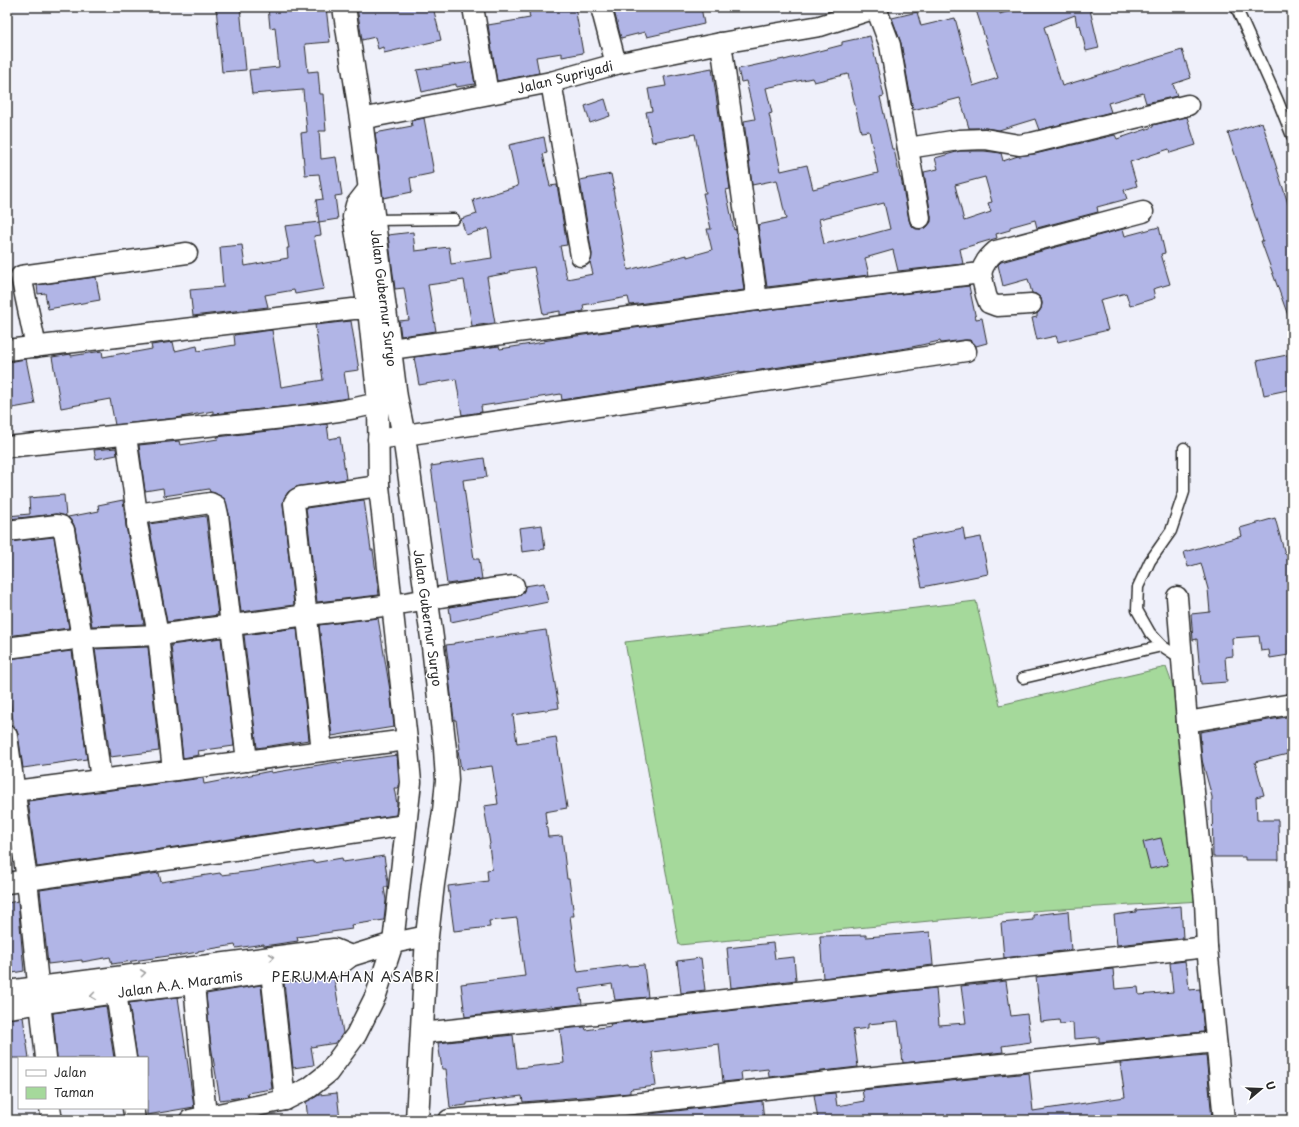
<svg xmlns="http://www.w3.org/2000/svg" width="1299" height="1127" font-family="'Playpen Sans',sans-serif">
  <rect width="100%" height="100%" fill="#eff0fa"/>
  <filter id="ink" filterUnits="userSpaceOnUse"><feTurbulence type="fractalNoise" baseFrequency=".025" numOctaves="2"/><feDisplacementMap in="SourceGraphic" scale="8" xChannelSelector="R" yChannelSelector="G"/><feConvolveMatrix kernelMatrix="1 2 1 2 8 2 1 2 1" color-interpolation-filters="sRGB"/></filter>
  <g filter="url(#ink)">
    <polygon fill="#a5d99b" stroke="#688263" points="976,601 1000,705 1166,667 1186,722 1201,901 1045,910 679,945 625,642"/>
    <g fill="#b1b5e6" stroke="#2b2b2b" fill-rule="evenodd">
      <polygon points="216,7 240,7 246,70 222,72"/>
      <polygon points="268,7 326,7 330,42 305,44 308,72 318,71 320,94 323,94 326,131 319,131 321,159 336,157 342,195 335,196 338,219 319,222 321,235 314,236 324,289 295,294 294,290 265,295 268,307 193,316 190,290 223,287 220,247 242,245 245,266 288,258 287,248 289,248 285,226 319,222 316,200 323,199 319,174 305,175 301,133 307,132 303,90 252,94 249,70 279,67 275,27 270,28"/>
      <polygon points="357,7 433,7 441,40 384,53 383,47 378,49 375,37 362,40"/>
      <polygon points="528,7 575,7 583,53 562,57 562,53 536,57 539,73 497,81 488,25 530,18"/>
      <polygon points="613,7 701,7 704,24 647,37 645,32 621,38"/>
      <polygon points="975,7 999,7 1000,14 1022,7 1093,7 1093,9 1090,10 1099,48 1086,51 1080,25 1077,26 1075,15 1044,27 1062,86 1182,50 1191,78 1173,84 1177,96 1146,103 1143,93 1108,103 1111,112 1039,130 1035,119 999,130 985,128 969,128 960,98 913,110 901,43 892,18 917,12 921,26 955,18 973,86 998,78"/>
      <path d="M 870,36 L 884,96 L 880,97 L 892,149 L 894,149 L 900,178 L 901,178 L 909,220 L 911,226 L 916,229 L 922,229 L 927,227 L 931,222 L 931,216 L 924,172 L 938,169 L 935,158 L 960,151 L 984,151 L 1001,153 L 1003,161 L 1018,156 L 1035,154 L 1115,135 L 1117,139 L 1153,127 L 1153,125 L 1187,117 L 1196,145 L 1170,153 L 1169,149 L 1130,162 L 1137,186 L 1124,190 L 1127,199 L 1097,207 L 1098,212 L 1037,228 L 1035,220 L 1010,227 L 1010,230 L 996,234 L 997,238 L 960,249 L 963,264 L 898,271 L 893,250 L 865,258 L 869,275 L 767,287 L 758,225 L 786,219 L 777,180 L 752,185 L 744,121 L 755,119 L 746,81 L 741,82 L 738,69 L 784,59 L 784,60 L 842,45 L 842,42 ZM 848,74 L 861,132 L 869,131 L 878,173 L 813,189 L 807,165 L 781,171 L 769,114 L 772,113 L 766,88 L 812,78 L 814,82 ZM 985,177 L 992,202 L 988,203 L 991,212 L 964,221 L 955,185 ZM 884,203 L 890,229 L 860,237 L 860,236 L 824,244 L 819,219 Z"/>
      <polygon points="471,62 475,84 456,87 456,84 422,92 417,70"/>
      <polygon points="712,68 730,189 726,190 734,230 736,229 744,290 630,305 628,297 583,305 584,311 560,315 560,311 543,314 534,267 509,271 509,273 487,277 495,323 472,326 464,280 428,285 436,331 401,336 399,321 409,320 404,288 395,289 388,235 413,232 415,251 449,247 451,264 492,258 488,228 466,235 461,219 477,214 473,200 518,186 509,145 544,137 547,153 543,154 550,186 557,185 567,245 560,246 567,279 593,274 590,262 592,254 580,180 611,174 614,189 613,189 628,270 687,255 687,257 712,250 707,229 711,229 703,193 706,193 695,134 652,142 646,112 652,111 648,89 666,86 664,77"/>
      <polygon points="605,99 610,116 590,123 585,106"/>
      <polygon points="424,118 434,173 410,178 412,192 383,198 375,133 412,126 411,121"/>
      <polygon points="1262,122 1292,216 1292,321 1290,321 1261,241 1263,241 1228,133"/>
      <polygon points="1159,227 1165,253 1161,254 1170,284 1153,289 1155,298 1130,306 1126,293 1100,300 1108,330 1058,342 1056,336 1037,340 1032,318 1037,317 1037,314 1041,309 1042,303 1041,298 1036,294 1032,293 1028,279 1003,286 998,265 1001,262 1123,229 1125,236"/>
      <polygon points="96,277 100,300 48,309 45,293 38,294 37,285"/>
      <polygon points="969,286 976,319 982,318 987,343 976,346 970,340 964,340 941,343 940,341 907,348 740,373 740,371 687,381 562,400 561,394 481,406 482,412 462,415 456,379 419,385 414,357 499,346 500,349 544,342 543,341 562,338 758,311"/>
      <polygon points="351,321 359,370 344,372 348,398 301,405 213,414 213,411 176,418 115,425 110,399 61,408 52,357 71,354 71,356 102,351 103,357 124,353 125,354 152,349 151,345 173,342 175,351 197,346 198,351 235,345 234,335 272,330 281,387 323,380 315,325"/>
      <polygon points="1292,354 1292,389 1264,395 1257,361"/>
      <polygon points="26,359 35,404 7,409 7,362"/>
      <polygon points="327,424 329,439 340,437 346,479 296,487 288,492 285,497 283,504 294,605 241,612 229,514 225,499 215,493 210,492 209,489 164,496 163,488 145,491 139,445 179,441 180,445 218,439 217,437"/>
      <polygon points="116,448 117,455 96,459 94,450"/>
      <polygon points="484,458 487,477 463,480 474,559 479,559 482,579 447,584 431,466"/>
      <polygon points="64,495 66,516 56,514 8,519 7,516 30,514 29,498"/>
      <polygon points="123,500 126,526 144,624 92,626 75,528 73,523 68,517 99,511 98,505"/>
      <polygon points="364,500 371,550 373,550 379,595 317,602 306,508"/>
      <polygon points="206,516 218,615 167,622 149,524"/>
      <polygon points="1275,518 1285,554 1292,552 1292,650 1288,651 1289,655 1270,658 1269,650 1261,651 1259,636 1232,638 1233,656 1225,657 1227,682 1201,684 1197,639 1193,640 1191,614 1210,612 1208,589 1201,563 1188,567 1184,552 1242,536 1240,528"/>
      <polygon points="542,525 545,549 522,552 519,528"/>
      <polygon points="963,528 965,540 981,537 988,574 922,587 912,538"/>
      <polygon points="54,537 69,628 7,636 7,542"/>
      <polygon points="544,583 548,602 451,622 449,607 515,597 521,595 524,591 525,586"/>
      <polygon points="378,618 390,690 394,727 362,732 362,731 332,736 319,625"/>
      <polygon points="297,628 309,740 257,748 244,635"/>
      <polygon points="546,630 559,708 513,715 517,743 556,737 567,808 545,812 548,837 562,836 567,879 569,879 574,916 570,916 577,969 578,972 628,965 628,966 644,965 648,997 615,1000 612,984 580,989 582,1004 553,1007 552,1006 465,1017 461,984 525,976 517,918 489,921 490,927 454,931 448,886 488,881 487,870 492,869 489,845 490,844 484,806 498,804 492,766 461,770 458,750 460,749 456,720 454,720 448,669 449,668 446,645 454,644 454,643"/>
      <polygon points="221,638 234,746 198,751 199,755 183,758 171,645"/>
      <polygon points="148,647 159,751 110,757 95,649"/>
      <polygon points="72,651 87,759 23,768 18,734 16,729 14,727 7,679 7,659"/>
      <polygon points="1292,716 1292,753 1255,762 1264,795 1256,797 1257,820 1278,820 1279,860 1245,860 1245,857 1213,857 1212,797 1202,760 1200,732"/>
      <polygon points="397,755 399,782 399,788 394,788 397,804 396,815 37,867 28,801 203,778 204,784 271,771 271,773 337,762 338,763"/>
      <polygon points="7,820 13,860 7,861"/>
      <polygon points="1161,838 1168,865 1150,869 1143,842"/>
      <polygon points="384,856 388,882 388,887 384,887 386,900 384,920 351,925 352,929 297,937 298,941 264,946 264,944 236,948 235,945 198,951 198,952 175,956 175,955 112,964 110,957 82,962 82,960 48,964 40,890 159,873 161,882 220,873 221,875 253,871 313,861 313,863 342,858 343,862"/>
      <polygon points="18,901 24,971 7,974 7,903"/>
      <polygon points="1181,906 1183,938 1117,945 1114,915 1136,912 1136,910"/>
      <polygon points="1068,911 1071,950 1004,958 1001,923 1033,920 1033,915"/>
      <polygon points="930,932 933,965 823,978 820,936 866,935 866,937"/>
      <polygon points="773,943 775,959 794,957 796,980 731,988 727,948"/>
      <polygon points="701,958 705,990 681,993 677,961"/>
      <polygon points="1185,961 1186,967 1187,967 1189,990 1200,989 1204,1032 1099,1042 1099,1037 1074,1039 1073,1023 1060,1024 1059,1020 1041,1022 1036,977 1113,969 1115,989 1138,987 1139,995 1173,992 1170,963"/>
      <polygon points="334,978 343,1033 336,1043 311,1047 314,1065 293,1068 284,982"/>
      <polygon points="1006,981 1011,1016 1027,1014 1031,1042 1002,1046 1003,1052 903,1063 898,1021 868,1024 868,1028 853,1030 858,1067 769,1077 768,1069 741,1072 742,1080 723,1082 719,1044 652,1052 656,1086 631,1089 630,1090 630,1093 523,1102 522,1096 467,1103 467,1105 450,1107 446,1069 442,1069 438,1043 513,1035 517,1068 564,1063 560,1029 585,1027 586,1030 611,1026 610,1024 936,988 939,1025 966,1023 961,986"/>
      <polygon points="261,985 272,1089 247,1093 248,1096 244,1097 220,1100 210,1039 206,994"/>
      <polygon points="178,997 194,1107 147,1115 147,1058 137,1058 129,1003"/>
      <polygon points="106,1006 114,1058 57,1058 53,1013"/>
      <polygon points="23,1017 29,1058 7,1058 7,1019"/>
      <polygon points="1206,1055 1212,1119 1203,1120 818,1120 814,1095 835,1093 837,1106 864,1101 862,1090 1029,1073 1033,1111 1125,1097 1120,1063"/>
      <polygon points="337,1093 340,1120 308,1120 306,1102 319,1095"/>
      <polygon points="762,1101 764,1120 651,1120 650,1114"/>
      <polygon points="633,1116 634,1120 591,1120 598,1119"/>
    </g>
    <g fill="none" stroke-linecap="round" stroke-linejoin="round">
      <g stroke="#2b2b2b" stroke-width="13">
        <g id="service">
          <polyline points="1236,7 1278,101 1292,136"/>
          <polyline points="374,220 454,219"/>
          <polyline points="1182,659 1162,646 1150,633 1137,610 1138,587 1150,561 1171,531 1184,492 1184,448"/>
          <polyline points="1023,678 1162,646"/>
        </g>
      </g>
      <g stroke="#2b2b2b" stroke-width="23">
        <g id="minor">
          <polyline points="473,7 488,94"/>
          <polyline points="601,7 616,64"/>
          <polyline points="876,8 890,45 920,218"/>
          <polyline points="721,43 757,300"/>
          <polyline points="551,82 581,256"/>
          <polyline points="361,119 551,82 616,64 721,43 820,26 879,7"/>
          <polyline points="908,148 959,140 985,139 1019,145 1032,143 1188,105"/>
          <polyline points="370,187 356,205 353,217 368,309 378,403 379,486"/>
          <path d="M 981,273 C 984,263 988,258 996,251 L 1143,212"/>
          <polyline points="36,347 21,276 187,253"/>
          <polyline points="390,349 757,300 981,273 986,295 989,303 997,306 1031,304"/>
          <polyline points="7,350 353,309 386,309"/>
          <polyline points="126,436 137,514"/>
          <polyline points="378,439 966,351"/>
          <path d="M 7,447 C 87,439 167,431 246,422 C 296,416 348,414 396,397"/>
          <polyline points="7,531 57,525 61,526 64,530 82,638 101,780"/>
          <polyline points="1177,597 1187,722 1205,901 1207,947 1224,1120"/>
          <polyline points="7,648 82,638 158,635 307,615 392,605 490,589 514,586"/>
          <polyline points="1187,722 1292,704"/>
          <polyline points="7,736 27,880 46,1058"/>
          <polyline points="173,770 158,635 137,524 137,514 210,503 216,506 218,515 247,761"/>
          <polyline points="7,792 407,740"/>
          <polyline points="7,883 406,825"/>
          <polyline points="271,972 285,1100"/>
          <polyline points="194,984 206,1117"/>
          <polyline points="7,991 334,949 351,956"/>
          <polyline points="116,993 126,1058"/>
          <polyline points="7,1008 116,993 194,984 271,972 338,966 351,956 393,943 427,936"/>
          <polyline points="422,1033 1207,947"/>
          <polyline points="50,1108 52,1120"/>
          <polyline points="133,1108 135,1120"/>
          <polyline points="190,1120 285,1100 309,1088 328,1073 356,1035 376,995 393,943 411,782 407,740 379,486 301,497 297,499 294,503 322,751"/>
          <polyline points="449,1120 597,1108 855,1079 1216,1042"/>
        </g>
      </g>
      <g stroke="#2b2b2b" stroke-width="25">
        <polyline id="secondary" points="344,7 361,119 396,397 404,436 432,638 445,749 447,780 444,811 433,884 427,936 417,1120"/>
      </g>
      <use href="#service" stroke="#fff" stroke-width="10"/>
      <use href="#minor" stroke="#fff" stroke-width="20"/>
      <use href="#secondary" stroke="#fff" stroke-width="22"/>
    </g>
    <defs><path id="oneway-chevron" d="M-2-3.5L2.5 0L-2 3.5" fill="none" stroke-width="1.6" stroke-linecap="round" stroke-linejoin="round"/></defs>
    <g stroke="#a0a0a0">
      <use href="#oneway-chevron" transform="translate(272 957) rotate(-7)"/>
      <use href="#oneway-chevron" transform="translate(143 973) rotate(-7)"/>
      <use href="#oneway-chevron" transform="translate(93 996) rotate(172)"/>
    </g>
  </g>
  <g text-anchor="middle" stroke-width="3" stroke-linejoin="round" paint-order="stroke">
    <g font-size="13" fill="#2b2b2b" stroke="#fff">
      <text transform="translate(565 77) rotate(-14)" y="5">Jalan Supriyadi</text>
      <text transform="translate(384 298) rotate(83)" y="5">Jalan Gubernur Suryo</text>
      <text transform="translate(428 618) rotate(82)" y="5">Jalan Gubernur Suryo</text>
      <text transform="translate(180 984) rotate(-8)" y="5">Jalan A.A. Maramis</text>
    </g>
    <g font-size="14" letter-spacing="1" fill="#2b2b2b" stroke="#fff">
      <text x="356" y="982">PERUMAHAN ASABRI</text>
    </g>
  </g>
  <rect width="1299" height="1127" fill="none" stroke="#fff" stroke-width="24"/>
  <rect x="12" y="12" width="1275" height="1103" fill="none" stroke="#2b2b2b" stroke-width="1.5" filter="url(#ink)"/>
  <rect x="18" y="1057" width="130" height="52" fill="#ffffff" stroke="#aaaaaa"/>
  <rect x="26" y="1070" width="20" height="6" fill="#ffffff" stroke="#aaaaaa"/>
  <text x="54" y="1077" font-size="12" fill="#2b2b2b">Jalan</text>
  <rect x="26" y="1087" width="20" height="12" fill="#a5d99b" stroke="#aaaaaa"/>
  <text x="54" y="1097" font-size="12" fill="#2b2b2b">Taman</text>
  <g transform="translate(1261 1089) rotate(71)" stroke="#ffffff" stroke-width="3" paint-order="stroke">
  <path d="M0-3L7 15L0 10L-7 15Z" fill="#2b2b2b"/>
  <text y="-6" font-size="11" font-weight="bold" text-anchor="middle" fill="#2b2b2b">U</text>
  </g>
</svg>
